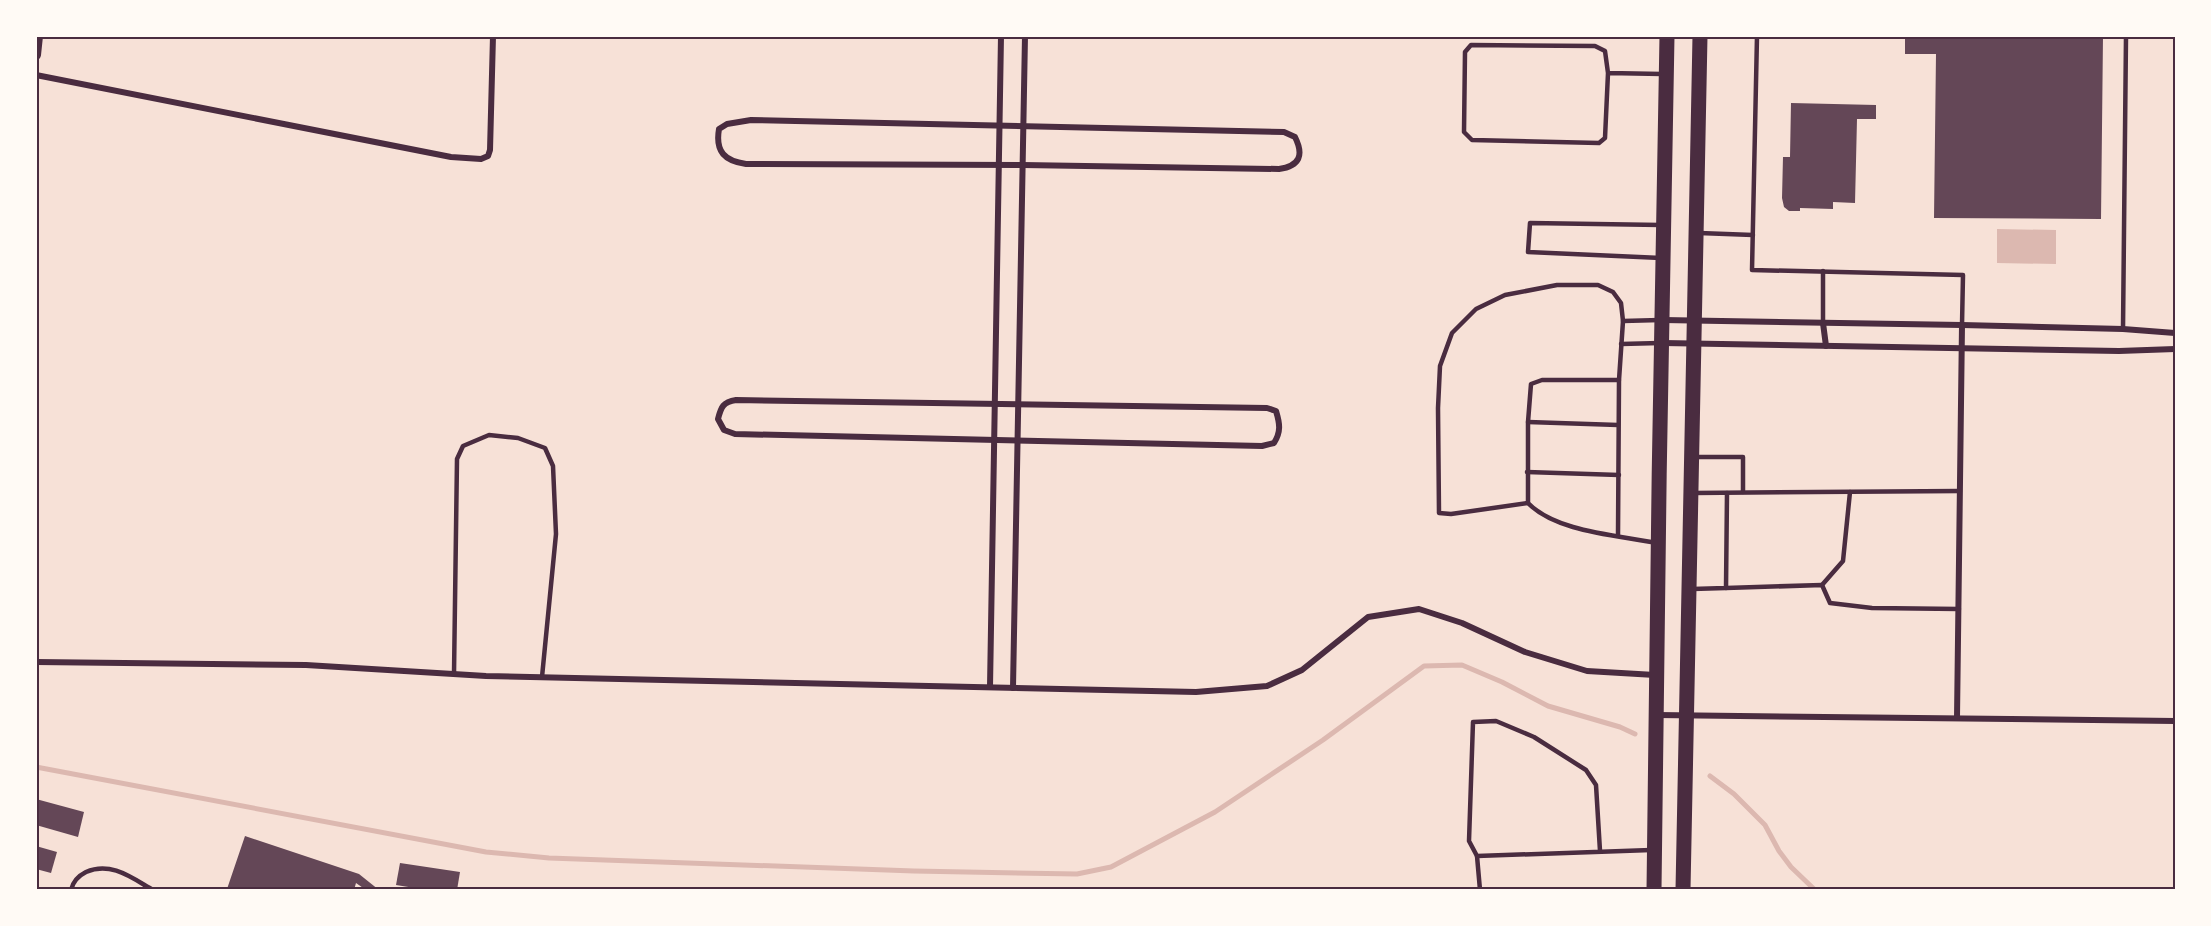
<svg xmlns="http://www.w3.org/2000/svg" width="2211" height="926" font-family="Bitter,serif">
  <rect width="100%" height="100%" fill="#f7e1d7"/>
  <polygon fill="#dcb8b0" points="1997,229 2056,230 2056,264 1997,263"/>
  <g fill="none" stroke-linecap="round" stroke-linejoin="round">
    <g stroke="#dcb8b0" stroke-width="5">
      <polyline points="36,767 486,852 549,858 914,871 1077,874 1111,867 1215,812 1323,740 1424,666 1462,665 1502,682 1548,706 1620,727 1635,734"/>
      <polyline points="1710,776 1734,794 1765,825 1779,851 1791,867 1815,890"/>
    </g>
  </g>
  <g fill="#644757">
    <polygon points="1905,36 2103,36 2101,219 1934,218 1936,54 1905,54"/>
    <polygon points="1791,103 1876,105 1876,119 1857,119 1855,203 1833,202 1833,209 1800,208 1800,211 1789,211 1784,207 1782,198 1783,157 1790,157"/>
    <polygon points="36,799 84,812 78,837 36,825"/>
    <polygon points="245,836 359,874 379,890 366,890 356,883 354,890 227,889"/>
    <polygon points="36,846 57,852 51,873 36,869"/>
    <polygon points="400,863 460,872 457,890 427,890 396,885"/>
  </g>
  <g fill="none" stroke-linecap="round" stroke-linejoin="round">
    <g stroke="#4a2c40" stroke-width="4.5">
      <polyline points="1757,36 1752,270 1963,275 1962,325"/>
      <polyline points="1608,73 1605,138 1599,143 1472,140 1464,132 1465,52 1471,45 1595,46 1605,51 1608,73 1662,74"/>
      <polyline points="1661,225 1530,223 1528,252 1661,258"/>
      <polyline points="1699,233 1753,235"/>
      <polyline points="1823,271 1823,323"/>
      <polyline points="2123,329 2126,36"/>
      <polyline points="1621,344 1660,343"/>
      <path d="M 1619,380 L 1542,380 L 1531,384 L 1528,422 L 1528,503 C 1556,532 1617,535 1656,543"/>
      <polyline points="1528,422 1618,425"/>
      <polyline points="1694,457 1743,457 1743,492"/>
      <polyline points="1527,472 1619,475"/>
      <polyline points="1693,493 1960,491"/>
      <polyline points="1528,503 1451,514 1439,513 1438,408 1440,366 1452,333 1476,309 1505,295 1557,285 1598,285 1613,292 1621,303 1623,321 1660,320"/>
      <polyline points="1618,535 1619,380 1623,321"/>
      <polyline points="1822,585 1843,561 1850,492"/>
      <polyline points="1726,588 1822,585 1830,603 1872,608 1959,609"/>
      <polyline points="1692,589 1726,588 1727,493"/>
      <polyline points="454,674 457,459 463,446 489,435 518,438 545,448 553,466 556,534 542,677"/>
      <polyline points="1600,851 1596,785 1586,770 1534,737 1496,721 1473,722 1469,841 1477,856 1651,850"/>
      <polyline points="1477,856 1480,890"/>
      <path d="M 71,890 C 73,881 78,876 86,872 C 111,861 132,878 153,890"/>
    </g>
    <g stroke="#4a2c40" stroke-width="6">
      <polyline points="36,75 451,157 481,159 488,156 490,150 493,36"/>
      <path d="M 751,120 L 1284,132 L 1295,137 C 1304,155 1300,166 1279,169 L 1023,165 L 746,164 C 725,161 715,152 719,129 L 727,124 Z"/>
      <polyline points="1663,320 1962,325 2123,329 2175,333"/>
      <polyline points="1823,323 1826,346"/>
      <polyline points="1663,343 2119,351 2175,349"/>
      <path d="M 736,400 L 1267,408 L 1276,411 C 1280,424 1281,432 1274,443 L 1262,446 L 735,434 L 724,430 L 718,419 C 721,407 723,402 736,400 Z"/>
      <polyline points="36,662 306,665 486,676 1196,692 1267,686 1302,670 1368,617 1419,609 1462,623 1525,652 1587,671 1655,675"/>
      <polyline points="990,687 1001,36"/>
      <polyline points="1013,688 1025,36"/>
      <polyline points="1657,715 2175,721"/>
      <polyline points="1957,718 1962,325"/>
    </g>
    <polyline stroke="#4a2c40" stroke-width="10" points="36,55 38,36"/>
    <g stroke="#4a2c40" stroke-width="15">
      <path d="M 1654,890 C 1656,605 1662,321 1667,36"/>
      <polyline points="1683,890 1700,36"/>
    </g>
  </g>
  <rect width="2211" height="926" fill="none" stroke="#fffaf5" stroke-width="75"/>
  <rect x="38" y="38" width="2136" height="850" fill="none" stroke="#4a2c40" stroke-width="2"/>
</svg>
